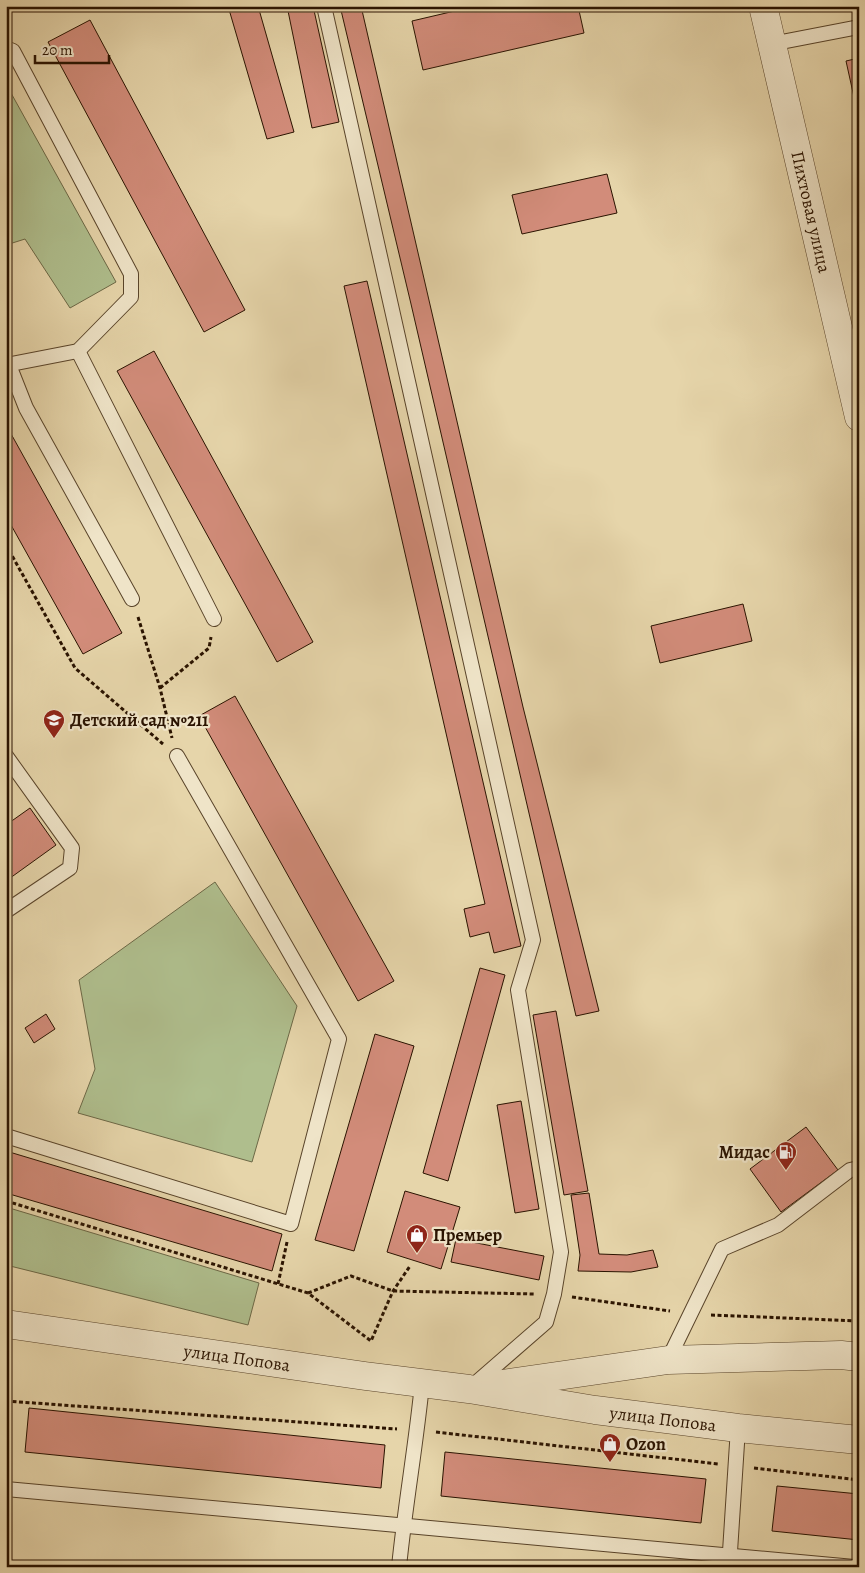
<svg xmlns="http://www.w3.org/2000/svg" width="865" height="1573" font-family="Alegreya,serif">
  <rect width="100%" height="100%" fill="#e6d5aa"/>
  <filter id="stains"><feTurbulence type="fractalNoise" baseFrequency=".004" numOctaves="4"/><feColorMatrix values="0 0 0 0 .2 0 0 0 0 .09 0 0 0 0 .02 0 0 0 .5 -.17"/></filter>
  <radialGradient id="worn" r=".72"><stop offset=".6" stop-color="#630" stop-opacity="0"/><stop offset="1" stop-color="#630" stop-opacity=".3"/></radialGradient>
  <g fill="#afbe8d" stroke="#6c6846">
    <polygon points="6,84 116,282 70,308 25,239 6,245"/>
    <polygon points="215,882 297,1006 252,1162 78,1113 95,1069 79,980"/>
    <polygon points="6,1207 259,1283 248,1325 6,1265"/>
  </g>
  <g fill="#d28c7a" stroke="#2a1300">
    <polygon points="228,6 258,6 294,132 267,139"/>
    <polygon points="287,6 313,6 339,122 312,128"/>
    <polygon points="340,6 361,6 523,707 599,1011 576,1016 411,304"/>
    <polygon points="476,6 578,6 584,33 423,70 412,21"/>
    <polygon points="90,20 245,310 204,332 48,42"/>
    <polygon points="859,58 859,120 846,61"/>
    <polygon points="607,174 617,213 522,234 512,195"/>
    <polygon points="367,281 521,946 494,953 489,932 470,937 464,909 485,904 344,286"/>
    <polygon points="154,351 313,642 277,662 117,371"/>
    <polygon points="10,432 122,633 83,654 6,516 6,434"/>
    <polygon points="743,604 752,641 660,663 651,626"/>
    <polygon points="235,696 394,981 358,1001 199,716"/>
    <polygon points="30,808 56,845 6,881 6,825"/>
    <polygon points="480,968 505,975 448,1181 423,1173"/>
    <polygon points="556,1011 588,1191 564,1195 533,1015"/>
    <polygon points="46,1014 55,1029 34,1043 25,1028"/>
    <polygon points="375,1034 414,1046 354,1251 315,1240"/>
    <polygon points="521,1101 539,1209 515,1213 497,1105"/>
    <polygon points="806,1127 838,1170 781,1212 750,1169"/>
    <polygon points="6,1151 282,1234 272,1271 6,1193"/>
    <polygon points="405,1191 460,1207 441,1269 387,1252"/>
    <polygon points="589,1193 599,1254 627,1255 653,1250 658,1267 631,1272 578,1271 580,1255 571,1195"/>
    <polygon points="456,1239 544,1256 539,1280 451,1262"/>
    <polygon points="29,1408 385,1445 381,1488 25,1452"/>
    <polygon points="445,1452 706,1479 701,1523 441,1496"/>
    <polygon points="777,1486 859,1494 859,1540 772,1531"/>
  </g>
  <g fill="none" stroke-linecap="round" stroke-linejoin="round">
    <g stroke="#59442a" stroke-width="16">
      <g id="service">
        <polyline points="324,6 533,940 518,990 561,1252 554,1294 546,1322 469,1389"/>
        <polyline points="771,44 859,27"/>
        <polyline points="6,48 13,51 131,274 131,297 78,351 6,365"/>
        <polyline points="78,351 214,619"/>
        <polyline points="9,365 26,408 132,599"/>
        <polyline points="6,756 72,848 70,868 6,911"/>
        <polyline points="6,1136 291,1224 339,1039 177,756"/>
        <polyline points="668,1360 722,1249 778,1225 850,1170 859,1168"/>
        <polyline points="6,1489 854,1567"/>
        <path d="M 399,1567 C 405,1506 416,1445 422,1384"/>
        <polyline points="729,1567 738,1428"/>
      </g>
    </g>
    <g stroke="#59442a" stroke-width="29">
      <polyline id="minor" points="763,6 859,417"/>
    </g>
    <g stroke="#59442a" stroke-width="29">
      <g id="tertiary">
        <polyline points="6,1324 365,1376 469,1389 595,1410 738,1428 859,1440"/>
        <polyline points="495,1385 668,1360 841,1355 859,1357"/>
      </g>
    </g>
    <g stroke="#2a1300" stroke-width="3" stroke-dasharray="4 2.5" stroke-linecap="butt">
      <polyline points="6,545 75,668 163,744"/>
      <polyline points="138,617 160,688 172,738"/>
      <polyline points="160,688 209,648 211,637"/>
      <polyline points="6,1201 308,1293 371,1341 393,1291 410,1266"/>
      <polyline points="278,1284 287,1242"/>
      <polyline points="308,1293 351,1276 393,1291 534,1294"/>
      <polyline points="572,1297 670,1311"/>
      <polyline points="711,1315 859,1321"/>
      <polyline points="6,1401 397,1429"/>
      <polyline points="436,1432 718,1464"/>
      <polyline points="754,1468 859,1480"/>
    </g>
    <use href="#service" stroke="#efe4c8" stroke-width="14"/>
    <use href="#minor" stroke="#efe4c8" stroke-width="28"/>
    <use href="#tertiary" stroke="#efe4c8" stroke-width="28"/>
  </g>
  <defs>
    <g id="school-pin" transform="scale(1.125)"><path d="M0 17L-7.5 6A9.5 9.5 0 1 1 7.5 6Z" fill="#8f2418" stroke="#efe4c8"/><path d="M0-5L7-2L0 1L-7-2ZM-4 1L0 2.5L4 1V4Q0 6-4 4Z" fill="#fff"/></g>
    <g id="fuel-pin" transform="scale(1.125)"><path d="M0 17L-7.5 6A9.5 9.5 0 1 1 7.5 6Z" fill="#8f2418" stroke="#efe4c8"/><path d="M-5.5-6h7V0h2V4h1.3V-2.5L3-4.5l.8-.8L6-3V5H2.5V1h-1V6h-7ZM-4.2-4.7v3.2H.2V-4.7Z" fill="#fff"/></g>
    <g id="shop-pin" transform="scale(1.125)"><path d="M0 17L-7.5 6A9.5 9.5 0 1 1 7.5 6Z" fill="#8f2418" stroke="#efe4c8"/><path d="M-5-2.5h2.3a2.7 3.5 0 0 1 5.4 0H5L5.5 6h-11ZM-1.5-2.5h3a1.5 2.3 0 0 0-3 0Z" fill="#fff"/></g>
  </defs>
  <g fill-rule="evenodd">
    <use href="#school-pin" x="54" y="720"/>
    <use href="#fuel-pin" x="786" y="1152"/>
    <use href="#shop-pin" x="417" y="1235"/>
    <use href="#shop-pin" x="610" y="1444"/>
  </g>
  <g text-anchor="middle" stroke-width="4.5" stroke-linejoin="round" paint-order="stroke">
    <g font-size="18" fill="#2a1300" stroke="#efe4c8">
      <text transform="translate(811 212) rotate(77)" y="6">Пихтовая улица</text>
      <text transform="translate(237 1358) rotate(8)" y="6">улица Попова</text>
      <text transform="translate(663 1419) rotate(7)" y="6">улица Попова</text>
    </g>
    <g font-size="18" font-weight="bold" fill="#2a1300" stroke="#efe4c8" text-anchor="start">
      <text x="70" y="726">Детский сад №211</text>
      <text x="770" y="1158" text-anchor="end">Мидас</text>
      <text x="433" y="1241">Премьер</text>
      <text x="626" y="1450">Ozon</text>
    </g>
  </g>
  <rect width="865" height="1573" fill="none" stroke="#e6d5aa" stroke-width="25"/>
  <rect x="8" y="8" width="850" height="1558" fill="none" stroke="#2a1300" stroke-width="2.5"/>
  <rect x="12" y="12" width="840" height="1548" fill="none" stroke="#2a1300"/>
  <path d="M35 55v8h74v-8" fill="none" stroke="#2a1300" stroke-width="2.5"/>
  <text x="42" y="55" font-size="15" fill="#2a1300" stroke="#efe4c8" stroke-width="4" paint-order="stroke">20 m</text>
  <rect width="100%" height="100%" filter="url(#stains)"/>
  <rect width="100%" height="100%" fill="url(#worn)"/>
</svg>
